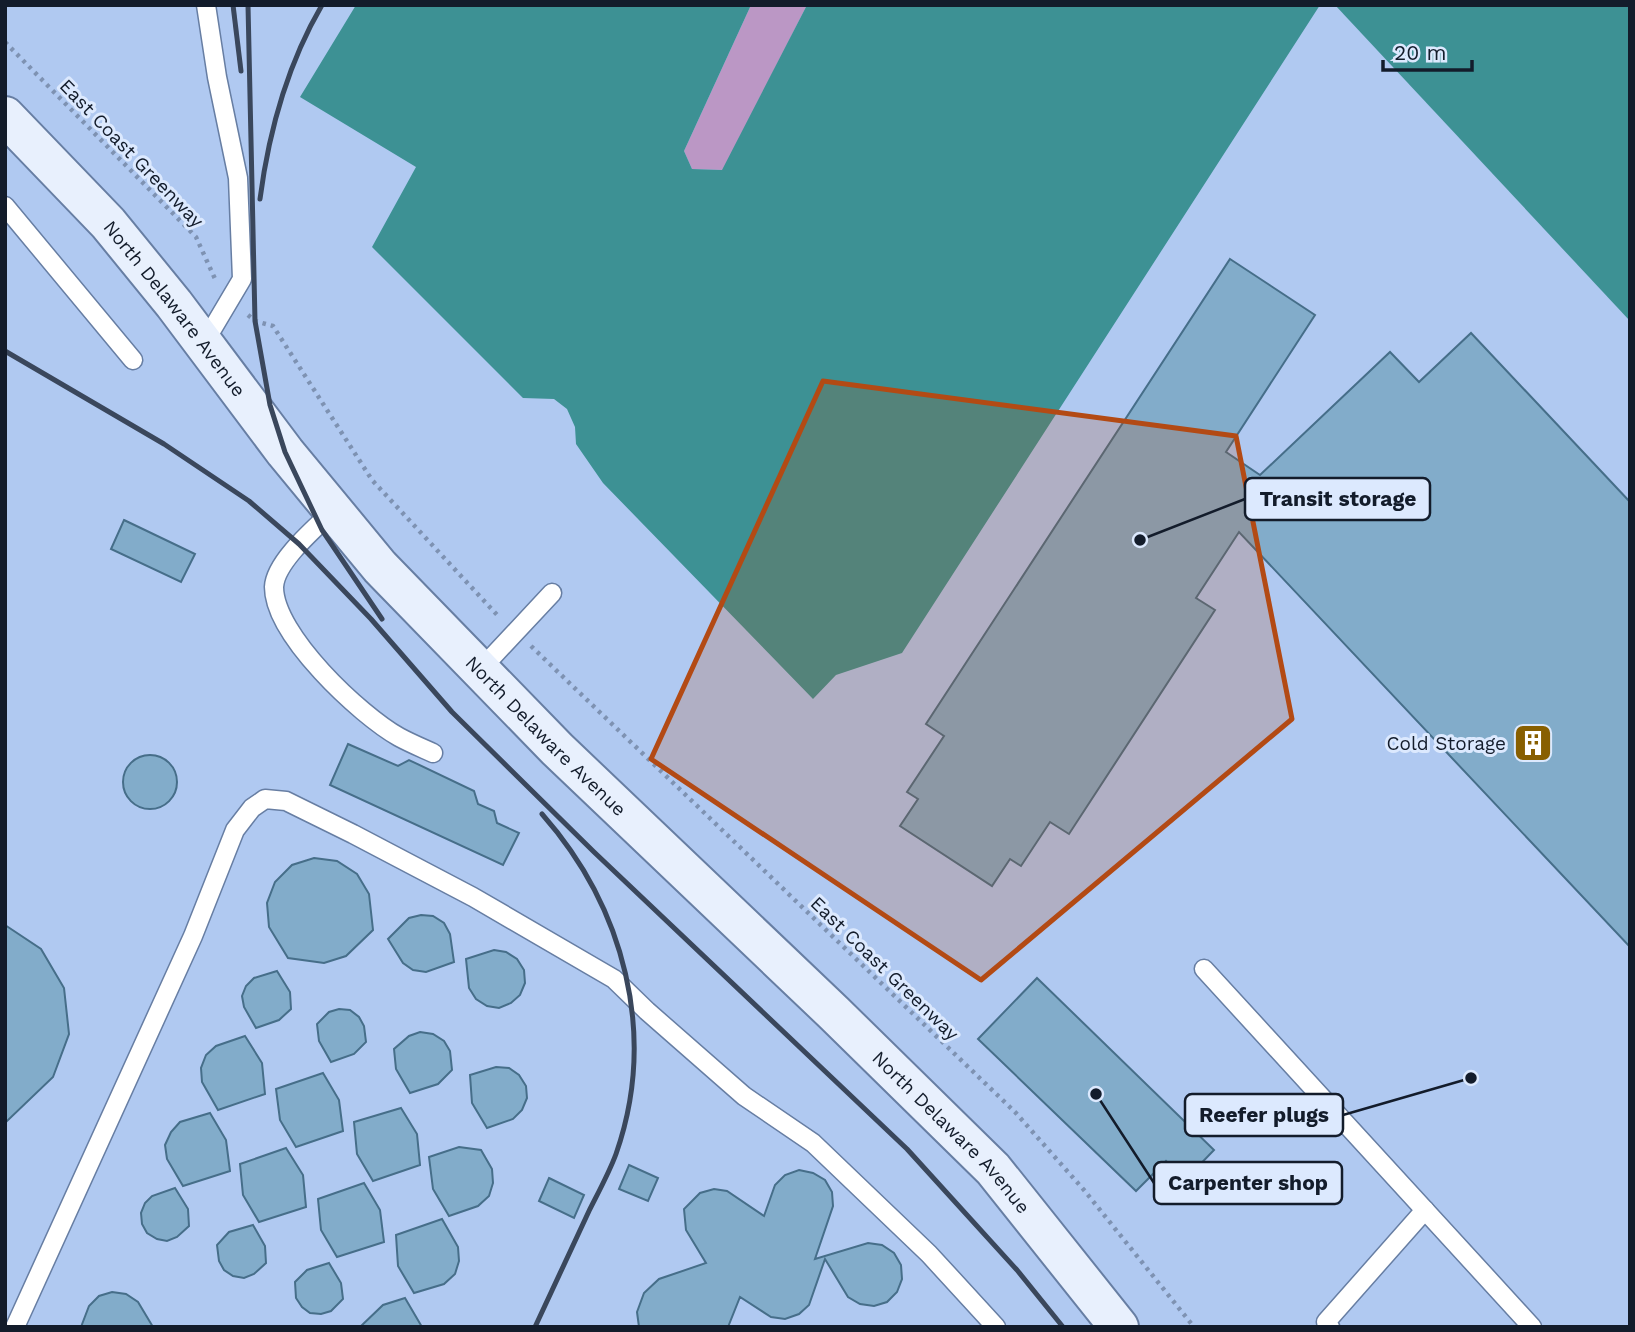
<svg xmlns="http://www.w3.org/2000/svg" width="1635" height="1332" font-family="'Work Sans',sans-serif">
  <rect width="100%" height="100%" fill="#b0c9f1"/>
  <polygon fill="#bb97c5" points="751,5 807,5 723,170 692,169 684,151"/>
  <g fill="#3d9194">
    <polygon points="356,5 751,5 684,151 692,169 722,170 807,5 1320,5 902,653 836,675 813,699 603,483 576,444 575,427 567,409 554,399 523,398 372,247 416,167 300,97"/>
    <polygon points="1335,5 1630,5 1630,321"/>
  </g>
  <g fill="#82acca" stroke="#466e89" stroke-width="2">
    <polygon points="1230,259 1315,315 1226,452 1260,475 1390,352 1419,382 1471,333 1630,502 1630,947 1239,532 1196,598 1215,610 1069,834 1050,822 1021,866 1010,859 992,886 900,826 918,799 907,792 944,736 926,724"/>
    <polygon points="124,520 195,554 181,582 111,549"/>
    <polygon points="348,744 398,766 409,760 474,791 478,804 494,811 497,823 519,833 503,865 330,785"/>
    <circle cx="150" cy="782" r="27"/>
    <polygon points="314,858 337,861 357,874 369,894 373,930 346,956 324,963 288,958 269,927 267,903 275,882 292,865"/>
    <polygon points="421,915 433,916 444,923 450,934 454,962 426,972 413,970 403,963 388,939 409,918"/>
    <polygon points="5,925 41,949 64,988 69,1034 53,1077 5,1123"/>
    <polygon points="494,950 506,952 517,959 524,970 525,983 520,995 511,1003 499,1008 487,1006 476,999 469,988 466,959"/>
    <polygon points="277,971 290,992 291,1009 279,1020 256,1028 244,1007 242,996 246,986 254,978"/>
    <polygon points="1037,978 1214,1150 1185,1180 1166,1161 1136,1191 978,1039"/>
    <polygon points="339,1009 350,1010 359,1017 364,1026 366,1042 354,1054 331,1062 319,1041 317,1024 329,1012"/>
    <polygon points="420,1032 433,1034 444,1041 450,1051 452,1070 438,1084 410,1093 396,1069 394,1049 409,1036"/>
    <polygon points="245,1036 262,1063 265,1094 218,1110 202,1082 201,1068 206,1055 216,1046"/>
    <polygon points="496,1067 509,1068 519,1075 526,1086 527,1098 522,1110 513,1119 487,1128 472,1103 470,1075"/>
    <polygon points="323,1073 339,1100 343,1131 296,1147 280,1120 276,1089"/>
    <polygon points="401,1108 417,1134 420,1165 373,1181 357,1154 354,1122"/>
    <polygon points="210,1113 226,1140 230,1171 183,1186 167,1159 165,1145 171,1132 180,1122"/>
    <polygon points="459,1147 481,1150 492,1169 493,1183 489,1196 478,1206 449,1216 433,1189 429,1157"/>
    <polygon points="286,1148 303,1175 306,1207 259,1222 243,1195 240,1164"/>
    <polygon points="629,1165 658,1178 648,1201 619,1189"/>
    <polygon points="799,1170 813,1173 825,1180 832,1192 833,1206 815,1259 868,1243 882,1245 894,1253 901,1265 902,1279 897,1292 887,1302 874,1306 860,1304 848,1297 825,1259 809,1305 799,1314 785,1319 771,1317 740,1297 728,1327 639,1327 637,1312 644,1293 659,1279 706,1263 686,1230 684,1209 700,1193 714,1189 727,1191 764,1216 775,1185 785,1175"/>
    <polygon points="549,1178 584,1195 574,1218 539,1201"/>
    <polygon points="364,1183 380,1210 384,1242 337,1257 321,1230 318,1199"/>
    <polygon points="175,1188 188,1209 189,1226 177,1237 167,1241 157,1239 147,1233 142,1224 141,1213 145,1203 152,1196"/>
    <polygon points="442,1219 458,1247 459,1261 455,1274 444,1284 414,1293 398,1266 396,1235"/>
    <polygon points="253,1225 265,1246 266,1263 254,1274 244,1278 233,1276 224,1270 219,1261 217,1245 229,1232"/>
    <polygon points="329,1263 341,1283 343,1299 331,1311 321,1314 310,1313 302,1307 296,1298 295,1282 307,1270"/>
    <polygon points="112,1292 126,1294 138,1302 153,1327 81,1327 89,1306 99,1296"/>
    <polygon points="405,1298 422,1327 360,1327 383,1305"/>
  </g>
  <g fill="none" stroke-linecap="round" stroke-linejoin="round">
    <g stroke="#677ea3" stroke-width="21">
      <g id="lane">
        <polyline points="5,206 133,360"/>
        <polyline points="204,343 242,279 238,178 217,77 206,5"/>
        <path d="M 333,511 C 315,528 275,562 274,587 C 274,635 360,715 399,737 C 410,743 422,748 433,753"/>
        <polyline points="480,670 552,593"/>
        <polyline points="1204,969 1532,1327"/>
        <polyline points="15,1327 193,936 235,830 252,808 265,799 286,801 353,834 473,897 614,979 647,1011 744,1096 813,1143 929,1254 996,1327"/>
        <polyline points="1330,1327 1326,1322 1425,1210"/>
      </g>
    </g>
    <g stroke="#677ea3" stroke-width="42">
      <g id="secondary">
        <path id="s1" d="M 5,116 L 108,223 L 174,304 L 285,452 L 380,567 L 557,749 L 834,1013 L 993,1169 L 1119,1327"/>
      </g>
    </g>
    <g stroke="#7e92b2" stroke-width="4.5" stroke-dasharray="3.5 5" stroke-linecap="butt">
      <polyline points="5,42 196,237 216,281"/>
      <polyline points="248,315 255,321 273,326 372,480 499,617"/>
      <polyline points="531,646 1015,1112 1084,1190 1194,1327"/>
    </g>
    <use href="#lane" stroke="#fff" stroke-width="18"/>
    <use href="#secondary" stroke="#e8f0fd" stroke-width="38"/>
    <g stroke="#3a475c" stroke-width="5">
      <polyline points="233,5 241,71"/>
      <polyline points="248,5 255,321 270,405 285,452 322,530 382,619"/>
      <path d="M 260,199 C 269,130 287,65 322,5"/>
      <polyline points="5,351 164,444 249,501 299,544 371,619 452,712 594,852 907,1149 1017,1270 1063,1327"/>
      <path d="M 535,1327 C 553,1288 571,1250 589,1211 C 598,1193 609,1173 616,1154 C 658,1034 624,907 542,814"/>
    </g>
  </g>
  <path fill="#b34a14" fill-opacity="0.2" stroke="#b34a14" stroke-width="5" stroke-linejoin="round" d="M 823,381 L 1236,436 L 1292,719 L 981,980 L 651,759 Z"/>
  <defs>
    <g id="building-square" transform="scale(2.0125)"><rect x="-9" y="-9" width="18" height="18" rx="4" fill="#885f00" stroke="#dce9fe"/><path d="M-4-6H4V6H1V3H-1V6H-4ZM-2.5-4.3h1.7v1.8h-1.7ZM.8-4.3h1.7v1.8H.8ZM-2.5-1h1.7V.8h-1.7ZM.8-1h1.7V.8H.8Z" fill="#fff"/></g>
  </defs>
  <g fill-rule="evenodd">
    <use href="#building-square" x="1533" y="743"/>
  </g>
  <g text-anchor="middle" stroke-width="6" stroke-linejoin="round" paint-order="stroke">
    <g font-size="19" fill="#131c2b" stroke="#dce9fe">
      <text transform="translate(132 153) rotate(46)" y="7">East Coast Greenway</text>
      <text dy="7" stroke="none"><textPath href="#s1" startOffset="257">North Delaware Avenue</textPath></text>
      <text dy="7" stroke="none"><textPath href="#s1" startOffset="824">North Delaware Avenue</textPath></text>
      <text transform="translate(885 968) rotate(44)" y="7">East Coast Greenway</text>
      <text dy="7" stroke="none"><textPath href="#s1" startOffset="1391">North Delaware Avenue</textPath></text>
    </g>
    <g font-size="19" fill="#131c2b" stroke="#dce9fe" text-anchor="end">
      <text x="1506" y="750">Cold Storage</text>
    </g>
  </g>
  <path fill="none" stroke="#131c2b" stroke-width="2.5" d="M1140 540L1245 499M1471 1078L1343 1115M1096 1094L1154 1183"/>
  <g fill="#131c2b" stroke="#dce9fe" stroke-width="2.5">
    <circle cx="1140" cy="540" r="7"/>
    <circle cx="1471" cy="1078" r="7"/>
    <circle cx="1096" cy="1094" r="7"/>
  </g>
  <g fill="#dce9fe" stroke="#131c2b" stroke-width="2.5">
    <rect x="1245" y="478" width="185" height="42" rx="7"/>
    <rect x="1185" y="1094" width="158" height="42" rx="7"/>
    <rect x="1154" y="1162" width="188" height="42" rx="7"/>
  </g>
  <g font-size="21" text-anchor="middle" font-weight="bold" fill="#131c2b">
    <text x="1338" y="506">Transit storage</text>
    <text x="1264" y="1122">Reefer plugs</text>
    <text x="1248" y="1190">Carpenter shop</text>
  </g>
  <rect width="1635" height="1332" fill="none" stroke="#131c2b" stroke-width="14"/>
  <path d="M1383 60v10h89v-10" fill="none" stroke="#131c2b" stroke-width="3.5"/>
  <text x="1394" y="60" font-size="21" fill="#131c2b" stroke="#dce9fe" stroke-width="5" paint-order="stroke">20 m</text>
</svg>
